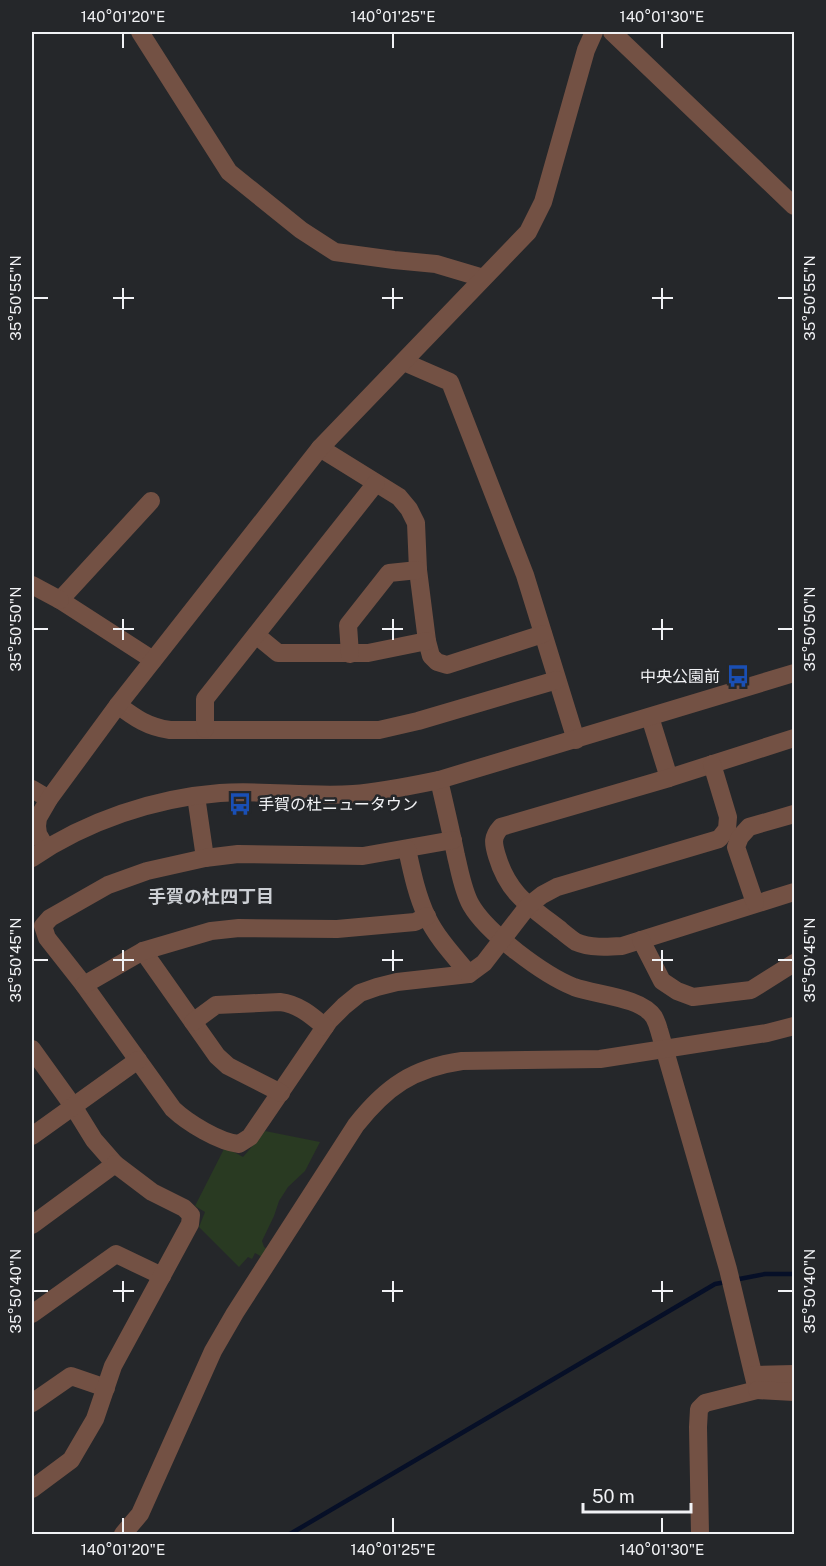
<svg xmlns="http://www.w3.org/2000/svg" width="826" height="1566" font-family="'Public Sans','Noto Sans JP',sans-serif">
  <rect width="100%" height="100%" fill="#25272a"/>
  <polygon fill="#293a22" points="265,1131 320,1142 305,1171 288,1187 279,1201 274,1216 262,1241 264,1247 269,1250 264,1258 255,1253 252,1259 248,1257 239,1267 199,1227 205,1212 195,1206 225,1147 243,1157"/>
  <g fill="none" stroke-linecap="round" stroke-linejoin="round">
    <g stroke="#060f27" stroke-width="4.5">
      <polyline points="734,1280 765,1274 794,1274"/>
      <polyline points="290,1534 715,1284 726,1282"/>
    </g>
    <g stroke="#735144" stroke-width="18">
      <polyline points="140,32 229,172 301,230 335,252 394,260 436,264 483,278"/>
      <polyline points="612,32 794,206"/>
      <polyline points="404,362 450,382 525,575 576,740"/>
      <polyline points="320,448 399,497 409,509 416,523 418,570 427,641 431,656 437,662 447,665 543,634"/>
      <polyline points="151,501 60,600 153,660"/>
      <polyline points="32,585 60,600"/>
      <polyline points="256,635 278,653 368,653 427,641"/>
      <polyline points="350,654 348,625 389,573 418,570"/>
      <path d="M 118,705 C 135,718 148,727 170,730 L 379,730 L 418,721 L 557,680"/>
      <polyline points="650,717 669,778"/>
      <polyline points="205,729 205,699 376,483"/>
      <path d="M 794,738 L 669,778 L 501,827 C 492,837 493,843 497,856 C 508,893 528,905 558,928 C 563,932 570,938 576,942 C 590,948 607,947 622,946 L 794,892"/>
      <path d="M 439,780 C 445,806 451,831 456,856 C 460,872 463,891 471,905 C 487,933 544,975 574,987 C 596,995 641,997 654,1017 C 656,1021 658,1026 659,1030 L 728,1269 L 757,1390 L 705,1403 L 699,1409 L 698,1427 L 700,1534"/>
      <polyline points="32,789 49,799"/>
      <polyline points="196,796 205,858"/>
      <path d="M 453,840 L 363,856 L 238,854 L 205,858 L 147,871 L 108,885 L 50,918 L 43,926 L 47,938 L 84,985 L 173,1109 C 188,1123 219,1142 239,1144 L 250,1137 L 329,1021 L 344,1006 L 360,993 L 377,987 L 397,982 L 469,974 L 484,963 L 528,906 L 542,895 L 557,887 L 719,839 L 727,829 L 728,817 L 712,764"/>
      <polyline points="46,848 38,834 37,826 38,818 49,799 118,705 320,448 528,232 543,202 586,50 594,32"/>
      <path d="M 407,849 C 412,872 417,896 427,917 C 437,938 454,956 469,974"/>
      <path d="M 32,858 C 86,821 155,798 220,793 C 264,790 309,797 353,794 C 382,792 410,786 439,780 L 794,673"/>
      <polyline points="755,903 736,847 740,837 749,827 794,814"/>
      <polyline points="641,940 662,981 677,991 693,997 751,990 794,963"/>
      <polyline points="143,951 217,1056 228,1066 281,1093"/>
      <polyline points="84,985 143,951 211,931 239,928 337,929 415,922 427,916"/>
      <path d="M 193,1022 L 216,1005 L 280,1002 C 298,1004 311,1015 325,1027"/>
      <polyline points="32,1049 73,1106 94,1140 115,1164 32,1225"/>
      <polyline points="32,1136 138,1060"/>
      <polyline points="32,1314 116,1254 162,1276"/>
      <polyline points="754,1375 794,1374"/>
      <polyline points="757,1390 794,1392"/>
      <polyline points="32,1403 71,1376 106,1388"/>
      <polyline points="32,1489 71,1460 95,1419 113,1366 190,1224 191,1215 184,1208 152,1192 115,1164"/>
      <path d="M 123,1534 L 140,1514 L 213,1351 L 235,1313 L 356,1125 C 386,1087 413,1068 462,1061 L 600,1059 L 767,1033 L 794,1026"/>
    </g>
  </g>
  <path fill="none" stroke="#f1f2f5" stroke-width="2" d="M 123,33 L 123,48M 393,33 L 393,48M 662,33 L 662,48M 123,288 L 123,309M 393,288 L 393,309M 662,288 L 662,309M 33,298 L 48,298M 113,298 L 134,298M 382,298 L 403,298M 652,298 L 673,298M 778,298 L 793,298M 123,619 L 123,640M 393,619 L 393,640M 662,619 L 662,640M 33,629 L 48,629M 113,629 L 134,629M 382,629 L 403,629M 652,629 L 673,629M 778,629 L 793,629M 123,950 L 123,971M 393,950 L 393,971M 662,950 L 662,971M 33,960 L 48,960M 113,960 L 134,960M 382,960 L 403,960M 652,960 L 673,960M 778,960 L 793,960M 123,1281 L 123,1302M 393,1281 L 393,1302M 662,1281 L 662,1302M 33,1291 L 48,1291M 113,1291 L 134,1291M 382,1291 L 403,1291M 652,1291 L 673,1291M 778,1291 L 793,1291M 123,1518 L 123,1533M 393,1518 L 393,1533M 662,1518 L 662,1533"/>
  <defs>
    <g id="bus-bare" transform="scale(1.8)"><path d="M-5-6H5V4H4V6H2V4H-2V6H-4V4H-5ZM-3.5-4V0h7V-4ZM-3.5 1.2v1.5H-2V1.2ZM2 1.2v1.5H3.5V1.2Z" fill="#1a4fb4" stroke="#25272a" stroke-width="2.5" paint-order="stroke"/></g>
  </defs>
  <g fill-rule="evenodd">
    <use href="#bus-bare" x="738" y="676"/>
    <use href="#bus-bare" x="240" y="804"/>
  </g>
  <g text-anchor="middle" stroke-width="5" stroke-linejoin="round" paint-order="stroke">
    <g font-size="16" fill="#f1f2f5" stroke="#25272a" text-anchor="end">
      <text x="720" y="682">中央公園前</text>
      <text x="258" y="810" text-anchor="start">手賀の杜ニュータウン</text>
    </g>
    <g font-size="18" font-weight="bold" fill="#cccfd4" stroke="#25272a">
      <text x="211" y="903">手賀の杜四丁目</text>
    </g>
  </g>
  <rect width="826" height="1566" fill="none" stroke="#25272a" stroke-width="66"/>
  <path d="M583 1503v9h108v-9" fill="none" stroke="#f1f2f5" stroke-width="3"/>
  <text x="592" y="1503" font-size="18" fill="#f1f2f5" stroke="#25272a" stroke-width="4.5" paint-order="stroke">50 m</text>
  <rect x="33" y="33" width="760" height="1500" fill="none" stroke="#f1f2f5" stroke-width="2"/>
  <g font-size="15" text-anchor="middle" fill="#f1f2f5">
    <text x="123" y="22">140°01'20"E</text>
    <text x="393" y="22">140°01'25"E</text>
    <text x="662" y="22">140°01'30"E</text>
    <text transform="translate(16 298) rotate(-90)" y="5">35°50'55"N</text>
    <text transform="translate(810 298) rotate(-90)" y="5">35°50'55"N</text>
    <text transform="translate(16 629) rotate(-90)" y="5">35°50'50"N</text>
    <text transform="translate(810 629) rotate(-90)" y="5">35°50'50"N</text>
    <text transform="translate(16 960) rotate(-90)" y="5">35°50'45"N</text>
    <text transform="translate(810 960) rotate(-90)" y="5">35°50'45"N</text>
    <text transform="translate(16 1291) rotate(-90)" y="5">35°50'40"N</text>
    <text transform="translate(810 1291) rotate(-90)" y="5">35°50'40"N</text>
    <text x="123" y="1555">140°01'20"E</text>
    <text x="393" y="1555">140°01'25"E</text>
    <text x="662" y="1555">140°01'30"E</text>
  </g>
</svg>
